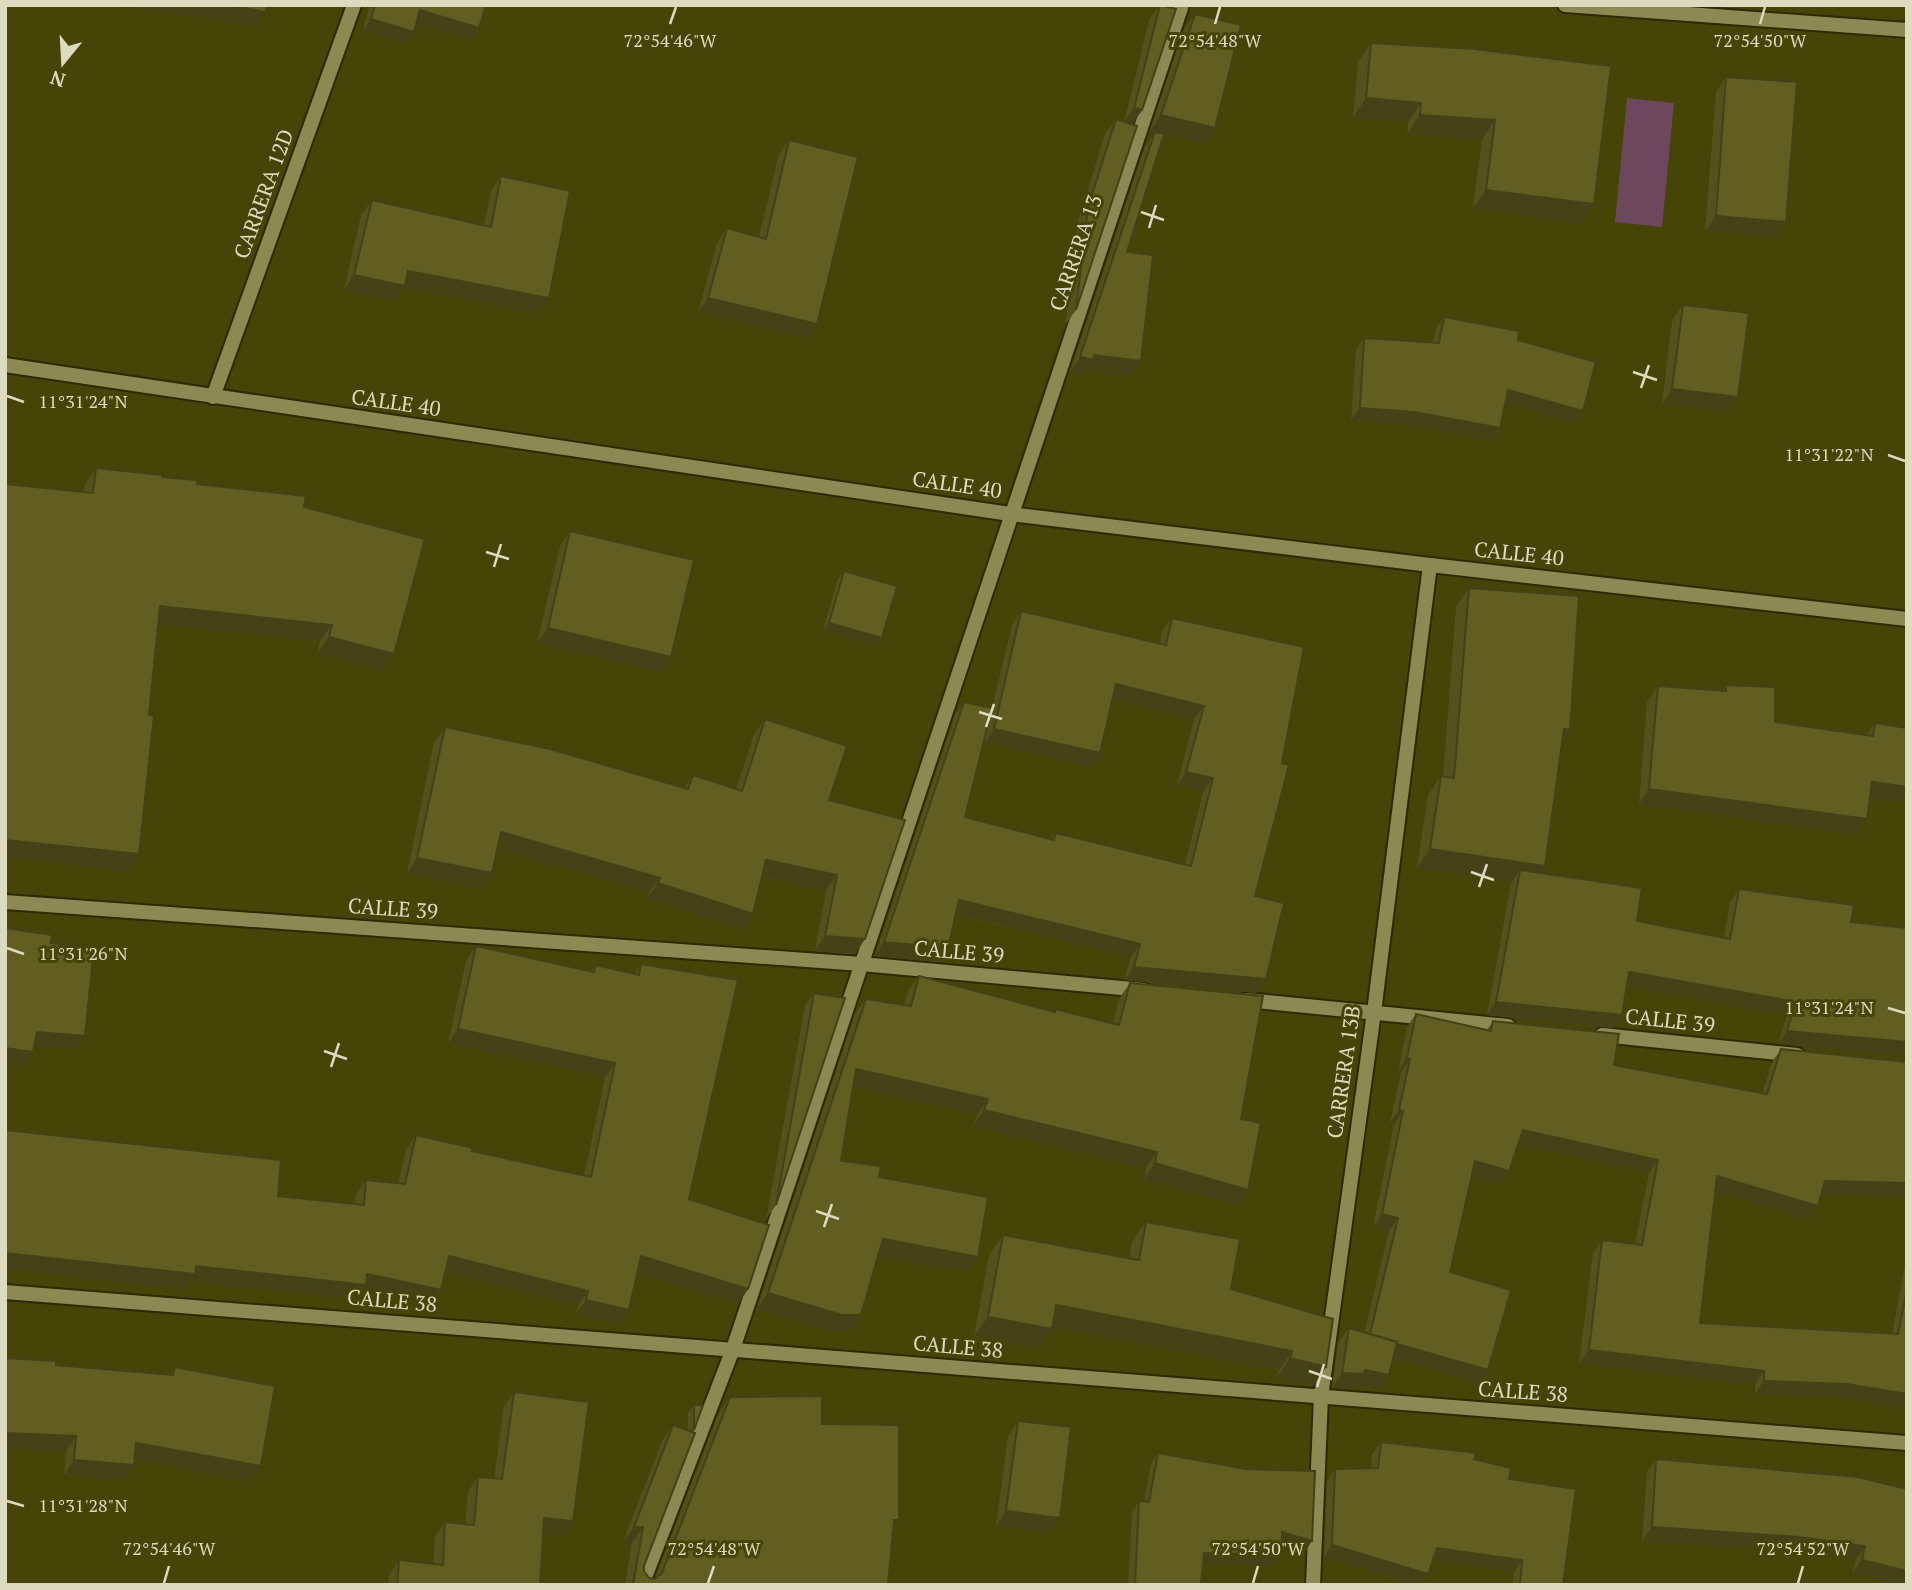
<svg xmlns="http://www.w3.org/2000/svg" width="1912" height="1590" font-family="'PT Serif',serif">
  <rect width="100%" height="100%" fill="#474408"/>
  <polygon fill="#6d485c" points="1627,98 1674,103 1662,227 1615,222"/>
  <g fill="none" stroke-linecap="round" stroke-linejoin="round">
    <g stroke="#2d2900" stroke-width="18">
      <g id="minor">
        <polyline points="1565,5 1907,30"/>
        <polyline points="213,397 354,5"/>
        <polyline points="5,902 861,964 1143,990"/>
        <polyline points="1246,1000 1508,1026"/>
        <polyline points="1602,1035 1797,1055"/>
        <polyline points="5,1292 1907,1443"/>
        <polyline points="642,1585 733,1349 1182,5"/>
        <polyline points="1313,1585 1321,1397 1374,1012 1430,565"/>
      </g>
    </g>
    <g stroke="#2d2900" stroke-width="18">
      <polyline id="tertiary" points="5,365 1010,514 1430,565 1907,619"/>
    </g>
    <use href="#minor" stroke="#8c8952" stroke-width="14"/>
    <use href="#tertiary" stroke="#8c8952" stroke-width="14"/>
  </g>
  <g fill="#54511d" fill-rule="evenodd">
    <polygon points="370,5 486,5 479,28 471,40 416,23 405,43 363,30"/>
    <polygon points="1160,5 1142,110 1132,125 1076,310 1065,325 1078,222 1105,134 1116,119 1124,122 1149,20"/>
    <polygon points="1195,14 1204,143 1150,130 1184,29"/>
    <polygon points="1371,43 1474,49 1581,223 1473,208 1482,139 1407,134 1408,122 1353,117 1358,62"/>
    <polygon points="1726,77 1776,237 1705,231 1716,92"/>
    <polygon points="1155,132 1127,252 1130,376 1085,370 1082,375 1070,372 1145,147"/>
    <polygon points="789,140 817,324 807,338 698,312 717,243 727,228 759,237 779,154"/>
    <polygon points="501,176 549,298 538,313 404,287 394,301 344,290 361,215 372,200 484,225 491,191"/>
    <polygon points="1683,305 1738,397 1728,412 1662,404 1672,320"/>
    <polygon points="1444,317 1518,340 1583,411 1575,423 1505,403 1500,428 1492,440 1406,424 1351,420 1356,350 1364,338 1433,342 1436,328"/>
    <polygon points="96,468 162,477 304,507 382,670 317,653 320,641 158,624 149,715 139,854 128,871 5,857 5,484 84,492 85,484"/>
    <polygon points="570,531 661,672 537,643 560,546"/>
    <polygon points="844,571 876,646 823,630 838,579"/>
    <polygon points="1469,588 1570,730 1563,739 1540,873 1637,921 1724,937 1730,902 1739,889 1851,922 1907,928 1778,1044 1787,1015 1626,986 1613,1028 1487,1015 1511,883 1512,882 1417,868 1428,795 1441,776 1443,777 1456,606"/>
    <path d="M 1021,611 L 1160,644 L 1162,631 L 1172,618 L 1304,647 L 1255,896 L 1257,993 L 1124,980 L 1131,957 L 956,915 L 938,962 L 875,956 L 955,715 L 964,702 L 992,708 L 1012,625 ZM 1113,699 L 1194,719 L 1177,785 L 1203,792 L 1185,864 L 1056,833 L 1051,839 L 965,817 L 984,742 L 1091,767 Z"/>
    <polygon points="1726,685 1775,722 1866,735 1875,723 1870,798 1856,834 1639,804 1647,701 1658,686 1722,691"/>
    <polygon points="765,719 829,800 855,954 815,951 826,890 762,877 743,929 647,898 649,892 497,849 492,873 482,888 407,873 434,742 445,727 684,788 693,775 736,789 754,734"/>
    <polygon points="476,946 591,971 596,965 634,974 641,964 689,1199 748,1289 738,1304 637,1272 619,1324 576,1314 578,1306 445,1272 441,1290 431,1305 363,1290 356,1300 190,1281 185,1289 5,1269 5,1130 278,1196 355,1204 356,1194 366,1180 398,1183 406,1150 416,1135 472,1151 584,1176 605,1077 448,1043 466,961"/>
    <polygon points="919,976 1053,1012 1055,1009 1113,1023 1119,999 1130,983 1241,1119 1248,1190 1236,1205 1144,1179 1146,1168 973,1126 977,1115 853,1087 841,1161 879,1177 967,1272 878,1256 850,1331 831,1331 757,1309 855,1014 866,999 904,1005 908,991"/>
    <polygon points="814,993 776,1205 766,1219 805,1006"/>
    <polygon points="1416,1014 1487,1030 1493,1021 1614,1065 1762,1094 1772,1062 1781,1049 1907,1062 1907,1187 1901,1196 1821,1194 1809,1219 1715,1191 1700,1323 1892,1334 1907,1254 1907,1409 1838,1397 1755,1394 1755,1384 1579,1363 1593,1253 1602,1240 1635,1244 1649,1173 1518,1144 1509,1171 1500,1184 1472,1176 1450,1272 1488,1370 1479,1383 1393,1358 1379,1390 1356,1385 1353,1389 1332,1388 1338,1343 1349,1328 1364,1333 1389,1231 1373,1227 1394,1124 1390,1123 1401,1072 1398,1071 1407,1027"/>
    <polygon points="1146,1222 1326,1367 1313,1386 1277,1377 1279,1370 1052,1326 1038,1348 974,1336 989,1255 1003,1235 1129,1259 1132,1241"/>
    <polygon points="5,1358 56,1365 170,1375 175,1367 261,1466 250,1481 134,1459 134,1465 123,1480 64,1475 66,1451 5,1448"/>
    <polygon points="514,1392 563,1536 543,1533 540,1585 388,1585 389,1575 399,1560 433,1564 435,1537 445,1522 465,1524 468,1491 478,1477 494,1478 504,1406"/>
    <polygon points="730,1397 822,1424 899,1520 893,1529 888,1585 625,1585 632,1543 623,1542 662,1441 673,1425 688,1430 688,1413 694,1405 694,1430 644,1566 644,1571 649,1578 655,1578 719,1413"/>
    <polygon points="1018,1421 1050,1533 996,1526 1008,1436"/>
    <polygon points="1381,1442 1474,1459 1509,1479 1563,1585 1513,1585 1514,1572 1433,1560 1428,1574 1420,1585 1417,1585 1324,1557 1327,1481 1335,1469 1371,1469 1372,1454"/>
    <polygon points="1158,1453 1305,1552 1282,1545 1274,1566 1203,1564 1200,1585 1128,1585 1132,1512 1139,1501 1144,1502 1151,1463"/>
    <polygon points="1656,1459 1858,1477 1907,1585 1852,1573 1856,1559 1789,1550 1642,1541 1647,1472"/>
  </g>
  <g fill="#454218">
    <polygon points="110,5 231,5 265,12 255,27 200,16"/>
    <polygon points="420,10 479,28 471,40 412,22"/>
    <polygon points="371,19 414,32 405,43 363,30"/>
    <polygon points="1366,98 1421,103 1408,122 1353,117"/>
    <polygon points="1134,108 1142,110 1132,125 1123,123"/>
    <polygon points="1161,115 1215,128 1204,143 1150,130"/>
    <polygon points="1420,115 1495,120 1482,139 1407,134"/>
    <polygon points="1486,190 1594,204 1581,223 1473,208"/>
    <polygon points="1716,216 1786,222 1776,237 1705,231"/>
    <polygon points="408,271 549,298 538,313 404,287 394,301 344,290 354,275"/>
    <polygon points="708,298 817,324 807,338 698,312"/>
    <polygon points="1094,355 1141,361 1130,376 1085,370 1082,375 1070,372 1080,357"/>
    <polygon points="1672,389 1738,397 1728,412 1662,404"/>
    <polygon points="1508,390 1583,411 1575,423 1500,402"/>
    <polygon points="1360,408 1414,412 1500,428 1492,440 1406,424 1351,420"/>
    <polygon points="160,606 332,625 320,641 149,623"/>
    <polygon points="829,623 882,638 876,646 823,630"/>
    <polygon points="548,628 671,657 661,672 537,643"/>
    <polygon points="329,637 394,654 382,670 317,653"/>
    <polygon points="1116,684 1204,706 1194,719 1107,698"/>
    <polygon points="994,729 1100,753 1091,767 984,742"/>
    <polygon points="1564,729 1570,730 1557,748"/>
    <polygon points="1186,772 1213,778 1203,792 1177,785"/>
    <polygon points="1872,782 1907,787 1907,803 1861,797"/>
    <polygon points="1649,789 1867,819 1856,834 1639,804"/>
    <polygon points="501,832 660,878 649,892 491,847"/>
    <polygon points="5,840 139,854 128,871 5,857"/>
    <polygon points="1430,849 1545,866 1532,884 1520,870 1512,882 1417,868"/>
    <polygon points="417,858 492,873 482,888 407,873"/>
    <polygon points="766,860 837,875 826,890 755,875"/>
    <polygon points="658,883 753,914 743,929 647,898"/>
    <polygon points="959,900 1140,944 1131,957 950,913"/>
    <polygon points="825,936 865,939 855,954 815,951"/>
    <polygon points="884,942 948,948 938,962 875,956"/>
    <polygon points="1134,967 1266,979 1257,993 1124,980"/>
    <polygon points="1629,972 1796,1002 1787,1015 1620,985"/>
    <polygon points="1496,1002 1622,1015 1613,1028 1487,1015"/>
    <polygon points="458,1029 615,1063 605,1077 448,1043"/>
    <polygon points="1787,1031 1907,1042 1907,1056 1778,1044"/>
    <polygon points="37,1032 85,1036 76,1049 28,1045"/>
    <polygon points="5,1048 33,1052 24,1066 5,1062"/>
    <polygon points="1407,1058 1410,1059 1401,1072 1398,1071"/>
    <polygon points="856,1069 988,1099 977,1115 845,1085"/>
    <polygon points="984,1110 1157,1152 1146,1168 973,1126"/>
    <polygon points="1399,1110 1403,1111 1394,1124 1390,1123"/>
    <polygon points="1523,1130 1658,1160 1649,1173 1514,1143"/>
    <polygon points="1475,1161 1509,1171 1500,1184 1466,1174"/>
    <polygon points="1155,1163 1248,1190 1236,1205 1144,1179"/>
    <polygon points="1717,1176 1818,1206 1809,1219 1708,1189"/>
    <polygon points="1825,1181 1907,1183 1907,1187 1901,1196 1816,1194"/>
    <polygon points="1382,1214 1398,1218 1389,1231 1373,1227"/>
    <polygon points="883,1239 978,1257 967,1272 872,1255"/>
    <polygon points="5,1253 196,1266 367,1274 441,1290 431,1305 363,1290 356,1300 190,1281 185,1289 5,1269"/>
    <polygon points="449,1256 588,1291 578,1306 438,1270"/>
    <polygon points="641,1256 748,1289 738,1304 630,1270"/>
    <polygon points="768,1293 861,1315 850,1331 831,1331 757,1309"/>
    <polygon points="586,1300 629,1310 619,1324 576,1314"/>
    <polygon points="1056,1305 1292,1351 1279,1370 1042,1325"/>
    <polygon points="988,1317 1052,1329 1038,1348 974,1336"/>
    <polygon points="1369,1336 1488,1370 1479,1383 1360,1349"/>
    <polygon points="1589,1350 1764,1371 1755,1384 1579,1363"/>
    <polygon points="1290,1358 1326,1367 1313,1386 1277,1377"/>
    <polygon points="1365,1370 1389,1375 1379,1390 1356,1385 1353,1389 1332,1388 1342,1373"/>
    <polygon points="1764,1381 1847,1384 1907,1394 1907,1409 1838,1397 1755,1394"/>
    <polygon points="5,1433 76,1436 66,1451 5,1448"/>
    <polygon points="136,1443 261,1466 250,1481 126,1458"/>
    <polygon points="74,1460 134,1465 123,1480 64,1475"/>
    <polygon points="1006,1511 1060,1518 1050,1533 996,1526"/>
    <polygon points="544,1518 573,1521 563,1536 534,1532"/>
    <polygon points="894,1520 899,1520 888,1536"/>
    <polygon points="634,1527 643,1527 632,1543 623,1542"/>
    <polygon points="1652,1527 1799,1537 1865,1546 1856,1559 1789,1550 1642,1541"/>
    <polygon points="1282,1532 1312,1541 1305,1552 1274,1543"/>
    <polygon points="1332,1545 1428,1574 1420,1585 1417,1585 1324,1557"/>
    <polygon points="1437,1548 1522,1560 1514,1572 1428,1559"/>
    <polygon points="1204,1553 1282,1555 1274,1566 1196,1564"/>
    <polygon points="1862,1560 1907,1571 1907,1585 1901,1585 1852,1573"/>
  </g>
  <g fill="#625e22" stroke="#454218" stroke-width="2">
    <polygon points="231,5 267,5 265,12"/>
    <polygon points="375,5 486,5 479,28 420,10 414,32 371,19"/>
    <polygon points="1160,5 1176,9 1142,110 1134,108"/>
    <polygon points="1195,14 1241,25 1215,128 1161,115"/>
    <polygon points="1371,43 1474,49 1611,66 1594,204 1486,190 1495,120 1420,115 1421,103 1366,98"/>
    <polygon points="1726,77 1797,82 1786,222 1716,216"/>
    <polygon points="1116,119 1137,126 1076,310 1088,207"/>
    <polygon points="1155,132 1164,134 1127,252 1153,255 1141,361 1094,355 1093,360 1080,357"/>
    <polygon points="789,140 858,157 817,324 708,298 727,228 766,239"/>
    <polygon points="501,176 570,191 549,298 408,271 405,286 354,275 372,200 491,227"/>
    <polygon points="1683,305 1749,313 1738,397 1672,389"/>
    <polygon points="1444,317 1519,331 1518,340 1596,362 1583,411 1508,390 1500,428 1414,412 1360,408 1364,338 1439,343"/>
    <polygon points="96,468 162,475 162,477 197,480 197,484 306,496 304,507 425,539 394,654 329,637 332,625 160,606 149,715 154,716 139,854 5,840 5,484 93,493"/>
    <polygon points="570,531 694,560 671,657 548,628"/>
    <polygon points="844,571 897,586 882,638 829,623"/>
    <polygon points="1469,588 1579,596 1570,730 1564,729 1545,866 1430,849 1441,776 1454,778"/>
    <polygon points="1021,611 1166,645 1172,618 1304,647 1282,763 1289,765 1255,896 1284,903 1266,979 1134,967 1140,944 959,900 948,948 884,942 964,702 992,708 965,817 1054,840 1056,833 1191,866 1213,778 1186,772 1204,706 1116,684 1100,753 994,729"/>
    <polygon points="1726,685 1775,687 1775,722 1873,736 1875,723 1907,728 1907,787 1872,782 1867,819 1649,789 1658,686 1726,691"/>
    <polygon points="765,719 847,746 829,800 905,820 865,939 825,936 837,875 766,860 753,914 658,883 660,878 501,832 492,873 417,858 445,727 550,749 688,789 693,775 742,791"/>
    <polygon points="1520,870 1642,888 1637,921 1730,939 1739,889 1854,905 1851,922 1907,928 1907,1042 1787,1031 1796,1002 1629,972 1622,1015 1496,1002"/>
    <polygon points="5,928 52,935 51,943 94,948 85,1036 37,1032 33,1052 5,1048"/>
    <polygon points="476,946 594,972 596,965 639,975 641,964 738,980 689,1199 769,1225 748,1289 641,1256 629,1310 586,1300 588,1291 449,1256 441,1290 367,1274 366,1285 196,1266 195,1274 5,1253 5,1130 281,1160 278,1196 364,1205 366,1180 405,1184 416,1135 473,1148 472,1151 591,1177 615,1063 458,1029"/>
    <polygon points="919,976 1055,1012 1055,1009 1119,1025 1130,983 1263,996 1241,1119 1261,1123 1248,1190 1155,1163 1157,1152 984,1110 988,1099 856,1069 841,1161 881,1166 879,1177 988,1197 978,1257 883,1239 861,1315 842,1315 768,1293 866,999 911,1006"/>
    <polygon points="814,993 845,998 776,1205"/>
    <polygon points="1416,1014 1491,1031 1493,1021 1619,1034 1614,1065 1767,1094 1781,1049 1907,1062 1907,1183 1825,1181 1818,1206 1717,1176 1700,1323 1898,1334 1907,1289 1907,1394 1847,1384 1764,1381 1764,1371 1589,1350 1602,1240 1642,1245 1658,1160 1523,1130 1509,1171 1475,1161 1450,1272 1511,1290 1488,1370 1397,1344 1397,1342 1370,1334 1398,1218 1382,1214 1403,1111 1399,1110 1410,1059 1407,1058"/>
    <polygon points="1146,1222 1240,1239 1231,1289 1333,1319 1326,1367 1290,1358 1292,1351 1056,1305 1052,1329 988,1317 1003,1235 1139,1260"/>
    <polygon points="1349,1328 1397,1342 1389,1375 1365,1370 1363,1374 1342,1373"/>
    <polygon points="5,1358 56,1361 56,1365 173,1375 175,1367 275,1386 261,1466 136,1443 134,1465 74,1460 76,1436 5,1433"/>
    <polygon points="514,1392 589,1402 573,1521 544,1518 540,1585 397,1585 399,1560 443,1565 445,1522 474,1525 478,1477 502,1479"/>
    <polygon points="822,1396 822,1424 899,1425 899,1520 894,1520 888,1585 633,1585 643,1527 634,1527 673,1425 695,1433 644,1566 644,1571 649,1578 655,1579 662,1573 730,1397"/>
    <polygon points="694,1405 703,1405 694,1430"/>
    <polygon points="1018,1421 1071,1427 1060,1518 1006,1511"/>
    <polygon points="1381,1442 1476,1453 1474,1459 1511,1468 1509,1479 1576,1489 1563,1585 1520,1585 1522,1560 1437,1548 1428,1574 1332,1545 1335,1469 1378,1468"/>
    <polygon points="1158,1453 1246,1469 1315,1471 1312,1541 1282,1532 1282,1555 1204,1553 1202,1575 1200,1585 1135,1585 1139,1501 1149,1502"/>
    <polygon points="1656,1459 1858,1477 1907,1489 1907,1571 1862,1560 1865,1546 1799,1537 1652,1527"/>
  </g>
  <path fill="none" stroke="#dcdbbf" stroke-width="2.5" d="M 670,24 L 676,7M 1215,24 L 1220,7M 1760,24 L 1765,7M 1141,212 L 1164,220M 1149,228 L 1156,205M 1633,372 L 1657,380M 1641,388 L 1649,365M 7,396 L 24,402M 1888,455 L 1905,461M 486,552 L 509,559M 494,567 L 501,544M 979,712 L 1002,719M 986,727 L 994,704M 1471,872 L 1494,880M 1479,887 L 1487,864M 7,948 L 24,954M 1888,1008 L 1905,1013M 324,1051 L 347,1059M 331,1067 L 339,1043M 816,1211 L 839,1219M 824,1227 L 832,1204M 1309,1371 L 1332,1379M 1317,1387 L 1324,1364M 7,1501 L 24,1506M 164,1583 L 169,1566M 708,1583 L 714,1566M 1253,1583 L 1258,1566M 1798,1583 L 1803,1566"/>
  <g text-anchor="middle" stroke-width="6" stroke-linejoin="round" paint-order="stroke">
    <g font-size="21" fill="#dcdbbf" stroke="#474408">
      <text transform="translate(264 194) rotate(-70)" y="7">CARRERA 12D</text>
      <text transform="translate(1076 253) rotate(-71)" y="7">CARRERA 13</text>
      <text transform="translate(396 403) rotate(8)" y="7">CALLE 40</text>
      <text transform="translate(957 485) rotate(8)" y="7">CALLE 40</text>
      <text transform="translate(1519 554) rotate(6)" y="7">CALLE 40</text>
      <text transform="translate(393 909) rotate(4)" y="7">CALLE 39</text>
      <text transform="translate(959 952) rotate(5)" y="7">CALLE 39</text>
      <text transform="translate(1670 1021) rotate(6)" y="7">CALLE 39</text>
      <text transform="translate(1344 1072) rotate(-82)" y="7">CARRERA 13B</text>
      <text transform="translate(392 1301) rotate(5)" y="7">CALLE 38</text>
      <text transform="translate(958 1347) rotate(5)" y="7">CALLE 38</text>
      <text transform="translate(1523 1392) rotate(4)" y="7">CALLE 38</text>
    </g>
  </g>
  <g font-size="18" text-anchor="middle" fill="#dcdbbf" stroke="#474408" stroke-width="6" stroke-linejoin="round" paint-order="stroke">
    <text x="670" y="47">72°54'46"W</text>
    <text x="1215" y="47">72°54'48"W</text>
    <text x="1760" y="47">72°54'50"W</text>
    <text x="83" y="408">11°31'24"N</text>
    <text x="1829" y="461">11°31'22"N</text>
    <text x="83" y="960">11°31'26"N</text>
    <text x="1829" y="1014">11°31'24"N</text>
    <text x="83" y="1512">11°31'28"N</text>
    <text x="1803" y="1555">72°54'52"W</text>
    <text x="169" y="1555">72°54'46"W</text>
    <text x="714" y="1555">72°54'48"W</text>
    <text x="1258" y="1555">72°54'50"W</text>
  </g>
  <rect width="1912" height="1590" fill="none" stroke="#dcdbbf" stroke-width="14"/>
  <g transform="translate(63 63) rotate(198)" stroke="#474408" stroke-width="5" paint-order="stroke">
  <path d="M0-5L12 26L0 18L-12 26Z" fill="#dcdbbf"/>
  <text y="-10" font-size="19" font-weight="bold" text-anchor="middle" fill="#dcdbbf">N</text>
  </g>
</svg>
